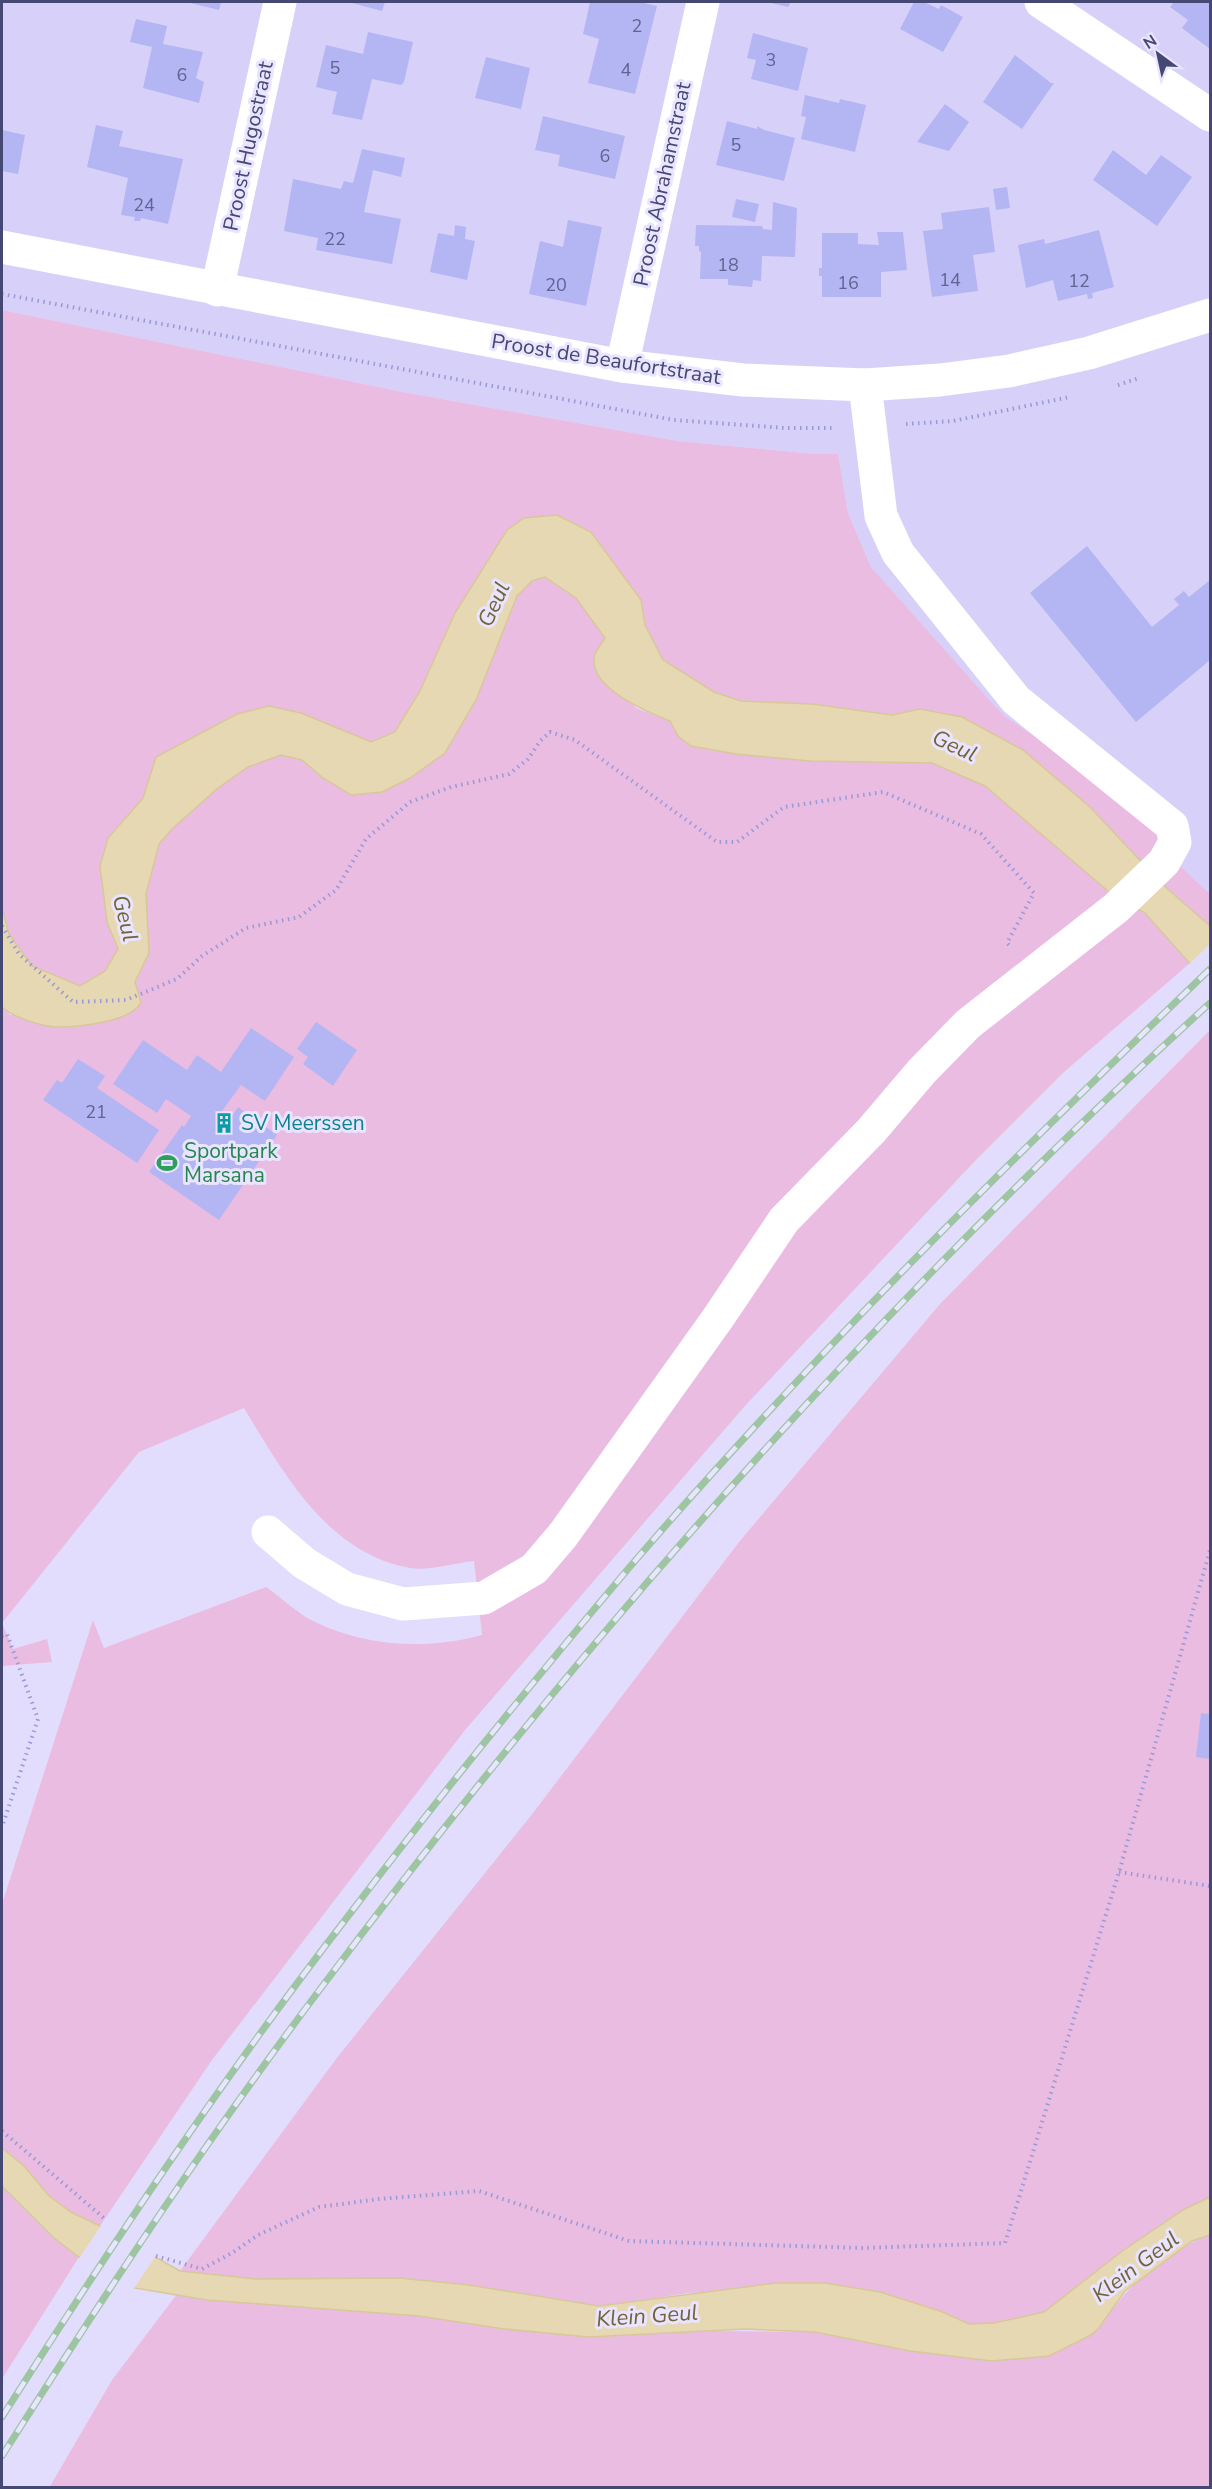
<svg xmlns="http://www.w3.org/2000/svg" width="1212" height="2489" font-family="'Nunito Sans',sans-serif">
  <rect width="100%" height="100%" fill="#e3ddfd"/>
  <polygon fill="#d7d1fa" points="2,2 1210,2 1210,894 1179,865 1168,824 1003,715 871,567 848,513 838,454 815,454 678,441 408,393 2,310"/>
  <g fill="#eabce2">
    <polygon points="2,310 408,393 678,441 815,454 838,454 848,513 871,567 1003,715 1168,825 1179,865 1210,894 1210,926 1163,885 1091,808 1023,750 920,709 892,715 812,704 741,701 714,692 695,680 663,660 645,625 641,600 591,532 481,574 455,613 420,691 395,732 371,742 349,734 237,714 156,757 143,798 108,838 107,922 118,949 105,971 80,986 32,966 9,934 2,908"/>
    <path d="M 546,577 L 576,598 L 605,638 L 594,655 L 636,708 L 670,721 L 678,736 L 691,746 L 736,754 L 810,761 L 933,763 L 985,786 L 1109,892 L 1125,903 L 1144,912 L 1190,963 L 1063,1073 L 974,1162 L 744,1407 L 465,1730 L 212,2060 L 100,2226 L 71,2212 L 49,2196 L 24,2166 L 2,2148 L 2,1904 L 93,1620 L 104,1648 L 266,1587 C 282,1598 298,1614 315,1622 C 367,1647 427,1650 482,1635 L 474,1561 C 454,1563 429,1571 410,1568 C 327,1553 284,1474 244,1408 L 139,1452 L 2,1623 L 13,1649 L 47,1639 L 52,1662 L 2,1666 L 2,1007 L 10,1015 L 141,1002 L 135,982 L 149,953 L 146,894 L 159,843 L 173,828 L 218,788 L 248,767 L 281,755 L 302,760 L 323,778 L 410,778 L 445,753 L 476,700 L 517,596 L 532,581 Z"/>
    <polygon points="1210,1030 1210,2197 1183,2210 1121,2252 1044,2312 994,2323 969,2324 940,2311 880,2292 825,2283 689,2293 599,2306 469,2285 257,2279 180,2271 336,2059 533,1813 739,1542 940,1304"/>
    <polygon points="2,2186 54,2238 79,2257 2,2379"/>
    <path d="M 1210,2235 L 1210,2487 L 49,2488 L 112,2380 L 177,2294 L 207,2300 L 419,2316 L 504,2329 L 815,2332 L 910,2351 L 1114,2308 C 1132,2281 1179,2245 1210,2235 Z"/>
  </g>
  <g fill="#e6d8b2" stroke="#d8c898" stroke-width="1.5">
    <path d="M 557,515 L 591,532 L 641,600 L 645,625 L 663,660 L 695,680 L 714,692 L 741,701 L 812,704 L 892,715 L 920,709 L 962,717 L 1023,750 L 1091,808 L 1163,885 L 1210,926 L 1210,986 L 1144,912 L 1125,903 L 1109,892 L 985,786 L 932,763 L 810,761 L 736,754 L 691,746 L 678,736 L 670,721 C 648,712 585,687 595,654 C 597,649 602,643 605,638 L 576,598 L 545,577 L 532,581 L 517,596 L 476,700 L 445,753 L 410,778 L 382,792 L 351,795 L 323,778 L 302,760 L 281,755 L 248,767 L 218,788 L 173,828 L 159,844 L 146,894 L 149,953 L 135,982 L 141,1002 C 132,1022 78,1027 58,1027 C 43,1027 12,1017 2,1007 L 2,908 L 9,934 L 32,966 L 80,986 L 105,971 L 118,949 L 107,922 L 100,866 L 108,838 L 143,798 L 156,757 L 237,714 L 269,706 L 301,713 L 371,742 L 395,732 L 420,691 L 455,613 L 507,530 L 524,518 Z"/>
    <polygon points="2,2148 24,2166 49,2196 71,2212 104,2228 180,2271 257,2279 399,2278 469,2285 599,2306 776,2283 825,2283 880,2292 940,2311 969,2324 994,2323 1044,2312 1121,2252 1183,2210 1210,2197 1210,2235 1192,2241 1125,2291 1098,2329 1089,2336 1049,2356 992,2361 910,2351 815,2332 745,2329 589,2337 504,2329 419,2316 207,2300 135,2288 79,2257 54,2238 2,2186"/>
  </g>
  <g fill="#e3ddfd">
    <polygon points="1210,944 1210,989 1187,966"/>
    <polygon points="102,2224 157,2254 133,2290 78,2260"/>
  </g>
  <g fill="#b4b5f3">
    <polygon points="186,2 221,2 219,10"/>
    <polygon points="348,2 385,2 382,11"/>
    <polygon points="590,2 640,2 657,6 635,94 588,83 599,39 583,34"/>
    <polygon points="767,2 791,2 788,7"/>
    <polygon points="914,2 924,2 939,9 941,5 963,17 943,52 900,29"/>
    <polygon points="1174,2 1210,2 1210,49 1182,28 1188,20 1170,7"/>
    <polygon points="136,19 167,26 163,44 203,52 196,78 204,82 199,103 143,88 152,47 130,42"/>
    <polygon points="368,32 413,42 404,82 401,85 372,79 362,120 332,114 337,92 316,87 326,45 363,54"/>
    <polygon points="753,33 808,48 798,91 751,79 756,60 747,58"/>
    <polygon points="1015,55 1051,83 1054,83 1022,129 983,102"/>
    <polygon points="486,57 530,68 521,109 475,98"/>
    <polygon points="805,95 839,103 840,99 866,105 855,152 801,139 806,117 801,116"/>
    <polygon points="945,104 969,122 949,151 917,142"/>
    <polygon points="543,116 625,136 615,179 558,166 560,155 535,150"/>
    <polygon points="727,121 757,129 757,126 764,130 795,138 784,181 716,165"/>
    <polygon points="96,125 123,131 119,146 183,159 168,224 141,218 140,221 134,221 135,217 121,215 128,178 87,167"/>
    <polygon points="2,130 25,135 18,174 2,171"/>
    <polygon points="362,149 405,158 401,177 373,170 364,212 401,219 392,264 316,250 318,238 284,231 293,179 341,189 344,181 353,183"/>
    <polygon points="1113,150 1146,175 1161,155 1192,177 1157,226 1093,180"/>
    <polygon points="1007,187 1010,208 996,210 993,189"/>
    <polygon points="736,199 759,204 755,222 732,217"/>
    <polygon points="773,202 797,208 795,257 762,256 761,281 753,280 752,287 728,285 728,279 700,279 701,252 699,251 699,246 695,246 696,225 762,226 763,229 772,230"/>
    <polygon points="989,207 995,252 973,255 978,291 932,297 923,231 943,229 941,213"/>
    <polygon points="568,220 602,227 586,306 529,294 540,241 563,247"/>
    <polygon points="455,225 466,227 465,239 475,241 467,280 430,272 438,233 454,236"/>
    <polygon points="1099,230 1114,287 1092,293 1093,298 1088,299 1087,294 1058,301 1053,280 1026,288 1018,245 1044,239 1045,244"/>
    <polygon points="877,232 903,232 907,270 881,272 881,297 822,297 822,276 819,276 819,268 822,268 822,233 858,233 858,244 879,245"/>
    <polygon points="1087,546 1152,627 1179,605 1174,599 1184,591 1189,597 1210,580 1210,660 1136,722 1030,593"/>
    <polygon points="316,1022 357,1050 333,1086 303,1064 308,1057 297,1049"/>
    <polygon points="251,1028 294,1057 265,1101 241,1085 219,1115 229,1121 238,1107 277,1135 219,1220 149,1172 182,1125 184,1127 191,1116 166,1099 157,1113 113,1084 143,1040 187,1070 197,1055 221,1072"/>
    <polygon points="78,1059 105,1076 97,1088 159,1130 137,1163 43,1100 57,1080 62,1083"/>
    <polygon points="1201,1713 1210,1714 1210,1759 1196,1757"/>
  </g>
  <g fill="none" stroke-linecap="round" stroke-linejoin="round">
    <g stroke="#9899d7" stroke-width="4" stroke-dasharray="1.5 4.5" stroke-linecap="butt">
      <polyline points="2,294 674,420 785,428 835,428"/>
      <polyline points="1118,385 1139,378"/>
      <polyline points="906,424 953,421 1070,397"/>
      <polyline points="2,926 19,954 73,1002 126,1000 177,979 202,956 246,928 299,917 336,890 366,839 410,802 451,787 509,774 528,759 540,741 550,732 575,740 717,842 737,842 784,807 883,792 981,834 1034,893 1007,943 1011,947"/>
      <polyline points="2,1636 7,1634 38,1719 2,1827"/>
      <polyline points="1119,1872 1210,1886"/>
      <polyline points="2,2131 105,2219"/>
      <polyline points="156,2256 202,2269 232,2253 258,2235 319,2207 379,2199 479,2191 629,2241 863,2248 1005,2243 1119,1872 1210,1550"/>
    </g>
    <g stroke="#fff" stroke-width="33">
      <polyline points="1041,2 1210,115"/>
      <polyline points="2,247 622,366 743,380 865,385 940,380 1009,371 1089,353 1210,315"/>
      <polyline points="217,290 280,2"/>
      <polyline points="622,366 703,2"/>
      <polyline points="268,1532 304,1563 347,1589 403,1604 484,1598 534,1569 563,1535 718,1318 784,1220 871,1131 922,1071 968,1024 1116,908 1164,862 1175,842 1172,826 1016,700 898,553 881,516 865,385"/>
    </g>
    <g stroke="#9dc5a2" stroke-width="7">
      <g id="rail">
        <path d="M 2,2417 C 109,2249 220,2082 342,1924 C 434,1803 530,1685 628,1569 C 810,1357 1009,1162 1210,969"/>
        <path d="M 2,2456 C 104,2295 209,2136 324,1984 C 589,1631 884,1300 1210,1003"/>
      </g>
    </g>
    <use href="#rail" stroke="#e9e4ff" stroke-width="4.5" stroke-dasharray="14" stroke-linecap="butt"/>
  </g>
  <defs>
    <g id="building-bare" transform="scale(1.62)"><path d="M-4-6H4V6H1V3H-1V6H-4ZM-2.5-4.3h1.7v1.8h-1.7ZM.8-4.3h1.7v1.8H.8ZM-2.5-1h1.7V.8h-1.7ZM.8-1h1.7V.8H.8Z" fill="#0f9aa8" stroke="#e9e4ff" stroke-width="2.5" paint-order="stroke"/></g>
    <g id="stadium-bare" transform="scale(1.62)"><path d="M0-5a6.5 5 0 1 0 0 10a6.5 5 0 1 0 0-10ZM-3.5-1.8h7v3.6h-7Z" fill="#2e9e5b" stroke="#e9e4ff" stroke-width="2.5" paint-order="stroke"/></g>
  </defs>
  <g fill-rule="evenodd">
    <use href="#building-bare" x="224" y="1123"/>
    <use href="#stadium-bare" x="167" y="1163"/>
  </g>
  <g text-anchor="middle" stroke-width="6" stroke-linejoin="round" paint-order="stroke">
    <g font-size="18" fill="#616393">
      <text x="637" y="32">2</text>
      <text x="771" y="66">3</text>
      <text x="335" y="74">5</text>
      <text x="626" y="76">4</text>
      <text x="182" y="81">6</text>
      <text x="736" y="151">5</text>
      <text x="605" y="162">6</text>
      <text x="144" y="211">24</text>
      <text x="335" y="245">22</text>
      <text x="728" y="271">18</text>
      <text x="950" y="286">14</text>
      <text x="1079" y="287">12</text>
      <text x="848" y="289">16</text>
      <text x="556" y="291">20</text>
      <text x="96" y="1118">21</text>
    </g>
    <g font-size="21" fill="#454873" stroke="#e9e4ff">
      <text transform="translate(248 146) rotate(-78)" y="7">Proost Hugostraat</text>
      <text transform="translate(662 184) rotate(-78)" y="7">Proost Abrahamstraat</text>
      <text transform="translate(606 359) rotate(9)" y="7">Proost de Beaufortstraat</text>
    </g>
    <g font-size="21" fill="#0d838f" stroke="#e9e4ff" text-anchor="start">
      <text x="241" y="1130">SV Meerssen</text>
    </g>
    <g font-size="21" fill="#27864d" stroke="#e9e4ff" text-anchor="start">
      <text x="184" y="1158">Sportpark<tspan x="184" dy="24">Marsana</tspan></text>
    </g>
    <g font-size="22" font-style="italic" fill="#736436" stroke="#e9e4ff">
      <text transform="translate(493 604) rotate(-65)" y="8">Geul</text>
      <text transform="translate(955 745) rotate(25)" y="8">Geul</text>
      <text transform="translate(126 918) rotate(76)" y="8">Geul</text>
      <text transform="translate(1135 2266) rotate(-37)" y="8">Klein Geul</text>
      <text transform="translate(647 2315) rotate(-4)" y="8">Klein Geul</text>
    </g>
  </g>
  <rect width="1212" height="2489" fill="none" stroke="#454873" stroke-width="6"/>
  <g transform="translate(1158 54) rotate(327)" stroke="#e9e4ff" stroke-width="4.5" paint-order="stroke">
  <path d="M0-4.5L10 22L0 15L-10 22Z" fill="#454873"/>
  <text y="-9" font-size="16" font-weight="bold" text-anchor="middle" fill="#454873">N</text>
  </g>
</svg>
